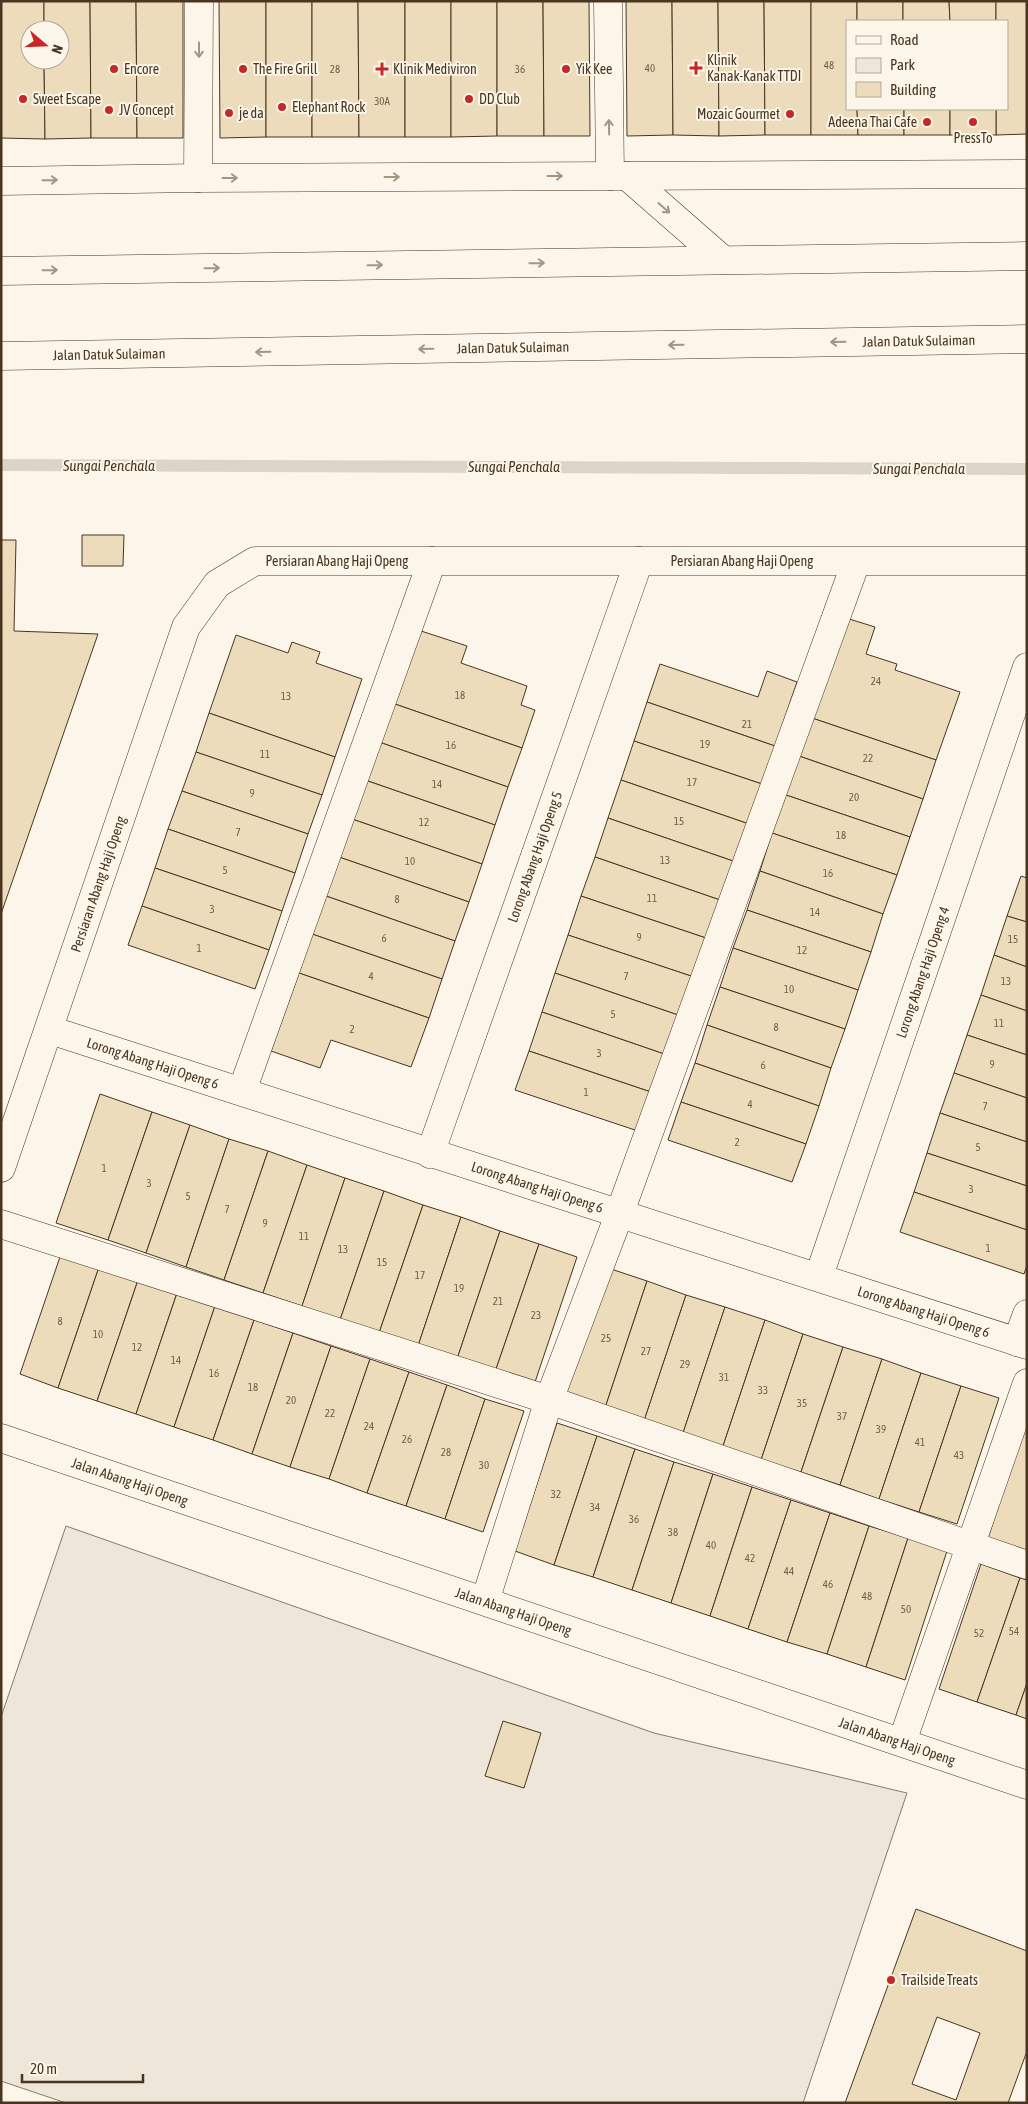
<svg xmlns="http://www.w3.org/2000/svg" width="1028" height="2104" font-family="'Asap Condensed',sans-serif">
  <rect width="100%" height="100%" fill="#fbf6e9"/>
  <polygon fill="#ede6d9" stroke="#887966" points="66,1526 654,1733 907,1793 803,2103 66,2103 1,2081 1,1717"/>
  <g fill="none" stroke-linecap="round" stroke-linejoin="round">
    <polyline stroke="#dcd4c6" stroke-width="12" points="1,465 1027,469"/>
  </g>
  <g fill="#ecdcbc" stroke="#4a3520" fill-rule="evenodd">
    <polygon points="1,1 44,1 44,30 30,30 30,60 44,60 45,139 1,138"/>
    <polygon points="44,1 90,1 91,138 45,139 44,60 60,60 60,30 44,30"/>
    <polygon points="90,1 136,1 137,138 91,138"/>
    <polygon points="136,1 183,1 183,138 137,138"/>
    <polygon points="219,1 266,1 266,137 220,138"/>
    <rect x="266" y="1" width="46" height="136"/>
    <polygon points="312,1 358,1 359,137 312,137"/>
    <polygon points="358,1 405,1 405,137 359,137"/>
    <rect x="405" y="1" width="46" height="136"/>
    <polygon points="451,1 497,1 497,136 451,137"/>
    <polygon points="497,1 543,1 544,136 497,136"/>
    <polygon points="543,1 589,1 590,136 544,136"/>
    <polygon points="626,1 672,1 673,135 627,136"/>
    <polygon points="672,1 718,1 719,136 673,135"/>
    <polygon points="718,1 764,1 765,135 719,136"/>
    <polygon points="764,1 811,1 811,135 765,135"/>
    <polygon points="811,1 857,1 857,21 847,21 847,109 857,109 858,135 811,135"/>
    <rect x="857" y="1" width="46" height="20"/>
    <polygon points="903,1 949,1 950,21 903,21"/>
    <polygon points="949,1 996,1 996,21 950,21"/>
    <polygon points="996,1 1027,1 1027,134 996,135 996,109 1007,109 1007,21 996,21"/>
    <polygon points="857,109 904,109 904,135 858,135"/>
    <rect x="904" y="109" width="46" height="26"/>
    <rect x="950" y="109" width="46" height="26"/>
    <polygon points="82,535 124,535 123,566 82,566"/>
    <polygon points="1,540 16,540 14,631 98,634 1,914"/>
    <polygon points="846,618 875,627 866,654 897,664 895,670 960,692 936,760 812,718"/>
    <polygon points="418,630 467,646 461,663 527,686 521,705 535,710 522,748 392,703"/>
    <polygon points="236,635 288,653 292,642 320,652 316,663 362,679 335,757 209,713"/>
    <polygon points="660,664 758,697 767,671 797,682 775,746 647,702"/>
    <polygon points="647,702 775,746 762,784 634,741"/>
    <polygon points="392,703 522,748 508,787 379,742"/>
    <polygon points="209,713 335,757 322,795 196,752"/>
    <polygon points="812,718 936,760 923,799 799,756"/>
    <polygon points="634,741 762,784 749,824 621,780"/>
    <polygon points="379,742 508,787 495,825 365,780"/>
    <polygon points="196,752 322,795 308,834 182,791"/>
    <polygon points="799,756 923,799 910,837 786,795"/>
    <polygon points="365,780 495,825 482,864 352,819"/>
    <polygon points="621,780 749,824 736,862 608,818"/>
    <polygon points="182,791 308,834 295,873 168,829"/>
    <polygon points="786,795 910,837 897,875 772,833"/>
    <polygon points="608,818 736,862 723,901 595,857"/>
    <polygon points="352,819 482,864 469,902 339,857"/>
    <polygon points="168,829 295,873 282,911 155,868"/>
    <polygon points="772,833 897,875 883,914 760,871"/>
    <polygon points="339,857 469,902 455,941 326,896"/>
    <polygon points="595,857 723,901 709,939 581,896"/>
    <polygon points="155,868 282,911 269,950 142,906"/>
    <polygon points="760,871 883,914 871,952 747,910"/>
    <polygon points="1021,876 1027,878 1027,922 1007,916"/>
    <polygon points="326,896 455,941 442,979 312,934"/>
    <polygon points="581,896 709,939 697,978 568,935"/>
    <polygon points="142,906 269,950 255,989 128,945"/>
    <polygon points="747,910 871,952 858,990 733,948"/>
    <polygon points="1007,916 1027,922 1027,967 994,955"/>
    <polygon points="312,934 442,979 429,1018 299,973"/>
    <polygon points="568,935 697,978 684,1017 555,973"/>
    <polygon points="733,948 858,990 845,1029 720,987"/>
    <polygon points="994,955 1027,967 1027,1011 981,995"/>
    <polygon points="299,973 429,1018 411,1067 331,1040 320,1068 271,1051"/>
    <polygon points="555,973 684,1017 670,1056 542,1012"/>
    <polygon points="720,987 845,1029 831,1068 707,1025"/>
    <polygon points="981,995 1027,1011 1027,1055 967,1035"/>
    <polygon points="542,1012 670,1056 657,1094 529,1051"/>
    <polygon points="707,1025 831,1068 819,1106 695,1063"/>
    <polygon points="967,1035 1027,1055 1027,1098 954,1073"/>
    <polygon points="529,1051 657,1094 644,1133 515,1090"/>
    <polygon points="695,1063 819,1106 806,1144 681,1102"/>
    <polygon points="954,1073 1027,1098 1027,1142 940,1113"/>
    <polygon points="100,1094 152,1112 108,1240 56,1223"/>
    <polygon points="681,1102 806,1144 792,1182 668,1140"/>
    <polygon points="152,1112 190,1125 146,1253 108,1240"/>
    <polygon points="940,1113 1027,1142 1027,1186 927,1153"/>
    <polygon points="190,1125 229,1139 186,1267 146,1253"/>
    <polygon points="229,1139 268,1151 224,1280 186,1267"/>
    <polygon points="268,1151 307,1165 263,1293 224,1280"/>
    <polygon points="927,1153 1027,1186 1027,1230 914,1192"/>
    <polygon points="307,1165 345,1178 302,1306 263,1293"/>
    <polygon points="345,1178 384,1191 340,1320 302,1306"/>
    <polygon points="384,1191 423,1205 379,1333 340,1320"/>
    <polygon points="914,1192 1027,1230 1027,1265 1024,1274 900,1232"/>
    <polygon points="423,1205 461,1217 418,1346 379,1333"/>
    <polygon points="461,1217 500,1231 457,1359 418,1346"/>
    <polygon points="500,1231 539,1244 495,1372 457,1359"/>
    <polygon points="539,1244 577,1257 534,1385 495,1372"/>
    <polygon points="61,1254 99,1267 58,1388 20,1374"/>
    <polygon points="99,1267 138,1280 97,1401 58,1388"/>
    <polygon points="608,1268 647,1281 605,1408 566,1394"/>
    <polygon points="138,1280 177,1293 136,1414 97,1401"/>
    <polygon points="647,1281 686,1295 644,1421 605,1408"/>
    <polygon points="177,1293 215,1306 174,1427 136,1414"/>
    <polygon points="686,1295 725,1307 683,1433 644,1421"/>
    <polygon points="215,1306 254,1320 213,1440 174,1427"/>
    <polygon points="725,1307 765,1320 723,1446 683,1433"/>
    <polygon points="254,1320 293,1333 252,1454 213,1440"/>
    <polygon points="765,1320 803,1334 761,1460 723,1446"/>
    <polygon points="293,1333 331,1346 290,1467 252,1454"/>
    <polygon points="803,1334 843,1347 801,1472 761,1460"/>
    <polygon points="331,1346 370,1359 329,1479 290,1467"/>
    <polygon points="843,1347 882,1359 840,1485 801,1472"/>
    <polygon points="370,1359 409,1372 367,1493 329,1479"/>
    <polygon points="882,1359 921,1373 879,1499 840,1485"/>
    <polygon points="409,1372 447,1385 406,1506 367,1493"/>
    <polygon points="921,1373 961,1386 919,1512 879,1499"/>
    <polygon points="447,1385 485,1399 445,1519 406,1506"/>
    <polygon points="961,1386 999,1398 957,1524 919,1512"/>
    <polygon points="485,1399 524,1411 483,1532 445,1519"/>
    <polygon points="1027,1418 1027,1551 988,1538"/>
    <polygon points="557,1423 597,1436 554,1565 515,1551"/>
    <polygon points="597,1436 635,1449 593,1577 554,1565"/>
    <polygon points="635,1449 674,1462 632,1590 593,1577"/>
    <polygon points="674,1462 713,1474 671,1603 632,1590"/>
    <polygon points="713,1474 752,1487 710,1616 671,1603"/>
    <polygon points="752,1487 791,1500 748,1629 710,1616"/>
    <polygon points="791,1500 830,1513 787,1642 748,1629"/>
    <polygon points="830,1513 869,1526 827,1654 787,1642"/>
    <polygon points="869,1526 908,1538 866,1667 827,1654"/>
    <polygon points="908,1538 947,1551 905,1680 866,1667"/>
    <polygon points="981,1564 1020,1578 977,1702 939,1689"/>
    <polygon points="1020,1578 1027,1580 1027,1683 1016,1715 977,1702"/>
    <polygon points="1027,1683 1027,1719 1016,1715"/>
    <polygon points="503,1721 541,1733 524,1788 485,1776"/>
    <path d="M 916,1909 L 1027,1951 L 1027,2051 L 1008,2103 L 845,2103 ZM 937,2017 L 980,2033 L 956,2100 L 912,2084 Z"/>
  </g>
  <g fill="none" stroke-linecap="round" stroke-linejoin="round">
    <g stroke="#4a3520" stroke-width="29">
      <g id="minor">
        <polyline points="608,1 610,176"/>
        <polyline points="627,176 723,260"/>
        <polyline points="198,178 199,1"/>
        <polyline points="1,181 198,178 1027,174"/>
        <path id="s1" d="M 50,1030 L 1027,1345"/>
        <polyline points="242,1091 432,561"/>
        <path id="s2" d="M 430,1154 L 639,561"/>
        <path id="s3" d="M 1,1168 L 186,627 L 217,584 L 255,561 L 1027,561"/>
        <polyline points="1,1224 549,1400 1027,1565"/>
        <path id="s4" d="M 819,1276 L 1027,667"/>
        <polyline points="1017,1342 1027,1314"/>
        <path id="s5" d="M 1,1438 L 1027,1785"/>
        <polyline points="485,1601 549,1400 619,1215 856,562"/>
        <polyline points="902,1742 1027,1383"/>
      </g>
    </g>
    <g stroke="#4a3520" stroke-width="29">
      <g id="major">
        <polyline points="1,271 1027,256"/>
        <path id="s6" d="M 1,356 L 1027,339"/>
      </g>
    </g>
    <use href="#minor" stroke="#fbf6e9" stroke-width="28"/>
    <use href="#major" stroke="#fbf6e9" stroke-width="28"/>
  </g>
  <defs><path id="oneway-shaft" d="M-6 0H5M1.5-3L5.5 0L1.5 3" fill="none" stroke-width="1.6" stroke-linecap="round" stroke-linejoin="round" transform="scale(1.25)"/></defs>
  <g stroke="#a29684">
    <use href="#oneway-shaft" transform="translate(199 50) rotate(90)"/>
    <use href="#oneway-shaft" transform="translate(609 127) rotate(-91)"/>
    <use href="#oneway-shaft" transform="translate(555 176)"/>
    <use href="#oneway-shaft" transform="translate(392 177)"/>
    <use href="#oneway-shaft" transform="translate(230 178)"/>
    <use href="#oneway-shaft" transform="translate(50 180) rotate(-1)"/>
    <use href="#oneway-shaft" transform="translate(664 208) rotate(41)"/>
    <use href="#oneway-shaft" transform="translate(537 263) rotate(-1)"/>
    <use href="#oneway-shaft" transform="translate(375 265) rotate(-1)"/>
    <use href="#oneway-shaft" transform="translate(212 268) rotate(-1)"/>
    <use href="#oneway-shaft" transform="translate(50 270) rotate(-1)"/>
    <use href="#oneway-shaft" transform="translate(838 342) rotate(179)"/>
    <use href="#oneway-shaft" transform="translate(676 345) rotate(179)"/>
    <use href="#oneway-shaft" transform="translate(426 349) rotate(179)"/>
    <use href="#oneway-shaft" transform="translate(263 352) rotate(179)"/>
  </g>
  <g fill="#c62828" stroke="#fbf6e9" stroke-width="2">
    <path d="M693.5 60.5h5v5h5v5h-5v5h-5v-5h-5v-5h5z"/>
    <circle cx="114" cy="69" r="5"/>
    <circle cx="243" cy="69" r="5"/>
    <path d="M379.5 61.5h5v5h5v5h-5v5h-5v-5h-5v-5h5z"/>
    <circle cx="566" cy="69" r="5"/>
    <circle cx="23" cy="99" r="5"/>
    <circle cx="469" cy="99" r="5"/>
    <circle cx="282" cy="107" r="5"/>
    <circle cx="109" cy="110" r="5"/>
    <circle cx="229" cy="113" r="5"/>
    <circle cx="790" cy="114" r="5"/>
    <circle cx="927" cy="122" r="5"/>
    <circle cx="973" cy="122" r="5"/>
    <circle cx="891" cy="1980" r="5"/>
  </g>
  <g text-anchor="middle" stroke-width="4" stroke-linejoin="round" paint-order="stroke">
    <g font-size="11" fill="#725f47">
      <text x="829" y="69">48</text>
      <text x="650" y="72">40</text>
      <text x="335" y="73">28</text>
      <text x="520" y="73">36</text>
      <text x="382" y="105">30A</text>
      <text x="876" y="685">24</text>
      <text x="460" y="699">18</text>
      <text x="286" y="700">13</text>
      <text x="747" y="728">21</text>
      <text x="705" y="748">19</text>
      <text x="451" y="749">16</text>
      <text x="265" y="758">11</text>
      <text x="868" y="762">22</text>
      <text x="692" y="786">17</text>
      <text x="437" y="788">14</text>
      <text x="252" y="797">9</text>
      <text x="854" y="801">20</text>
      <text x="679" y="825">15</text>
      <text x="424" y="826">12</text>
      <text x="238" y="836">7</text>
      <text x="841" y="839">18</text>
      <text x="665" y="864">13</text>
      <text x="410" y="865">10</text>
      <text x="225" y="874">5</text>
      <text x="828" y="877">16</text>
      <text x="652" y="902">11</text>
      <text x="397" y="903">8</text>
      <text x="212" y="913">3</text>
      <text x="815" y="916">14</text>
      <text x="639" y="941">9</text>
      <text x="384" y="942">6</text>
      <text x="1013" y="943">15</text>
      <text x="199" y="952">1</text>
      <text x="802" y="954">12</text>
      <text x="371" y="980">4</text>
      <text x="626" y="980">7</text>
      <text x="1006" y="985">13</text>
      <text x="789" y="993">10</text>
      <text x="613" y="1018">5</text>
      <text x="999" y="1027">11</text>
      <text x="776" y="1031">8</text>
      <text x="352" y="1033">2</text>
      <text x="599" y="1057">3</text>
      <text x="992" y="1068">9</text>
      <text x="763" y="1069">6</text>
      <text x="586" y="1096">1</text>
      <text x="750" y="1108">4</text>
      <text x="985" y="1110">7</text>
      <text x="737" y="1146">2</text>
      <text x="978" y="1151">5</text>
      <text x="104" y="1172">1</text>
      <text x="149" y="1187">3</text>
      <text x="971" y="1193">3</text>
      <text x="188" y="1200">5</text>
      <text x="227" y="1213">7</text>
      <text x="265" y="1227">9</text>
      <text x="304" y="1240">11</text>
      <text x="988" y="1252">1</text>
      <text x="343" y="1253">13</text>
      <text x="382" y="1266">15</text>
      <text x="420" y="1279">17</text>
      <text x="459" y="1292">19</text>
      <text x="498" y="1305">21</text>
      <text x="536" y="1319">23</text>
      <text x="60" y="1325">8</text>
      <text x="98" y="1338">10</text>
      <text x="606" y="1342">25</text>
      <text x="137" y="1351">12</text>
      <text x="646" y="1355">27</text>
      <text x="176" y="1364">14</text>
      <text x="685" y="1368">29</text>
      <text x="214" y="1377">16</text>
      <text x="724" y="1381">31</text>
      <text x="253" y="1391">18</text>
      <text x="763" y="1394">33</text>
      <text x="291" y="1404">20</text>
      <text x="802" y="1407">35</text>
      <text x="330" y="1417">22</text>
      <text x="842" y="1420">37</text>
      <text x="369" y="1430">24</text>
      <text x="881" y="1433">39</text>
      <text x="407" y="1443">26</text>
      <text x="920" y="1446">41</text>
      <text x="446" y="1456">28</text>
      <text x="959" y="1459">43</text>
      <text x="484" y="1469">30</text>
      <text x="556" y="1498">32</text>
      <text x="595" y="1511">34</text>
      <text x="634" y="1523">36</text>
      <text x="673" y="1536">38</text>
      <text x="711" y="1549">40</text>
      <text x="750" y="1562">42</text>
      <text x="789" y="1575">44</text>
      <text x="828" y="1588">46</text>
      <text x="867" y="1600">48</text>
      <text x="906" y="1613">50</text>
      <text x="1014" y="1635">54</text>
      <text x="979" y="1637">52</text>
    </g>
    <g font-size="14" fill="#4a3520" stroke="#fbf6e9" text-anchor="start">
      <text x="707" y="65">Klinik<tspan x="707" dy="16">Kanak-Kanak TTDI</tspan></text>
      <text x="124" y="74">Encore</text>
      <text x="253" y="74">The Fire Grill</text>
      <text x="393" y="74">Klinik Mediviron</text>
      <text x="576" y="74">Yik Kee</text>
      <text x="33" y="104">Sweet Escape</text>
      <text x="479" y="104">DD Club</text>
      <text x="292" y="112">Elephant Rock</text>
      <text x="119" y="115">JV Concept</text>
      <text x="239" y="118">je da</text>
      <text x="780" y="119" text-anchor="end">Mozaic Gourmet</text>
      <text x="917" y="127" text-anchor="end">Adeena Thai Cafe</text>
      <text x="973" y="143" text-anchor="middle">PressTo</text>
      <text x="901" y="1985">Trailside Treats</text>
    </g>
    <g font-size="14" fill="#4a3520" stroke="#fbf6e9">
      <text dy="5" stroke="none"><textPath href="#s6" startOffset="918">Jalan Datuk Sulaiman</textPath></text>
      <text dy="5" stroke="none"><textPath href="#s6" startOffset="512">Jalan Datuk Sulaiman</textPath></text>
      <text dy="5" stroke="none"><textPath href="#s6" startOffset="108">Jalan Datuk Sulaiman</textPath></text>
      <text dy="5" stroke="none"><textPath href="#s3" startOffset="751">Persiaran Abang Haji Openg</textPath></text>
      <text dy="5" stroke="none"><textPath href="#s3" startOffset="1156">Persiaran Abang Haji Openg</textPath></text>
      <text dy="5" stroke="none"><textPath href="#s2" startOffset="315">Lorong Abang Haji Openg 5</textPath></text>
      <text dy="5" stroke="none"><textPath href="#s3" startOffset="300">Persiaran Abang Haji Openg</textPath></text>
      <text dy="5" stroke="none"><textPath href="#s4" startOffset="321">Lorong Abang Haji Openg 4</textPath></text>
      <text dy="5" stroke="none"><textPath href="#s1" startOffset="108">Lorong Abang Haji Openg 6</textPath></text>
      <text dy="5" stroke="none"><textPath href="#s1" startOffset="512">Lorong Abang Haji Openg 6</textPath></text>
      <text dy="5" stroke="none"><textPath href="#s1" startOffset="918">Lorong Abang Haji Openg 6</textPath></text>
      <text dy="5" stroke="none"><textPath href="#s5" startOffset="136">Jalan Abang Haji Openg</textPath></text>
      <text dy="5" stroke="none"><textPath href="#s5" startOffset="541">Jalan Abang Haji Openg</textPath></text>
      <text dy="5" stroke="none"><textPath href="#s5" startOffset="946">Jalan Abang Haji Openg</textPath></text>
    </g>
    <g font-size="15" font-style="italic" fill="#4a3520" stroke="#fbf6e9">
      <text x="109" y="471">Sungai Penchala</text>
      <text x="514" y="472">Sungai Penchala</text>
      <text x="919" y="474">Sungai Penchala</text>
    </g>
  </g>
  <rect width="1028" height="2104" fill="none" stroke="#4a3520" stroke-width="5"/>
  <rect x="846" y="20" width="162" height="90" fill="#fbf6e9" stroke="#b4a999"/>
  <rect x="856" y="36" width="25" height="8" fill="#fbf6e9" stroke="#b4a999"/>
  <text x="890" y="45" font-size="15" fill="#4a3520">Road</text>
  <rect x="856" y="58" width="25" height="15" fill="#ede6d9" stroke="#b4a999"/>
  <text x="890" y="70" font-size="15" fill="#4a3520">Park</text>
  <rect x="856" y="82" width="25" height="15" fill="#ecdcbc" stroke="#b4a999"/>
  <text x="890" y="95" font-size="15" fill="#4a3520">Building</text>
  <g transform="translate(45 45) rotate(109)"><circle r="24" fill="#fbf6e9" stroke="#b4a999"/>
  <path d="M0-4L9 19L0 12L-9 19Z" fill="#c62828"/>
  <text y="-8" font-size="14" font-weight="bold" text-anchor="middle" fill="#4a3520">N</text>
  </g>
  <path d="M22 2074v8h121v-8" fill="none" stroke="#4a3520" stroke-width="2.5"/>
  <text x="30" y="2074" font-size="15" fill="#4a3520" stroke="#fbf6e9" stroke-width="4" paint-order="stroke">20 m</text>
</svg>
